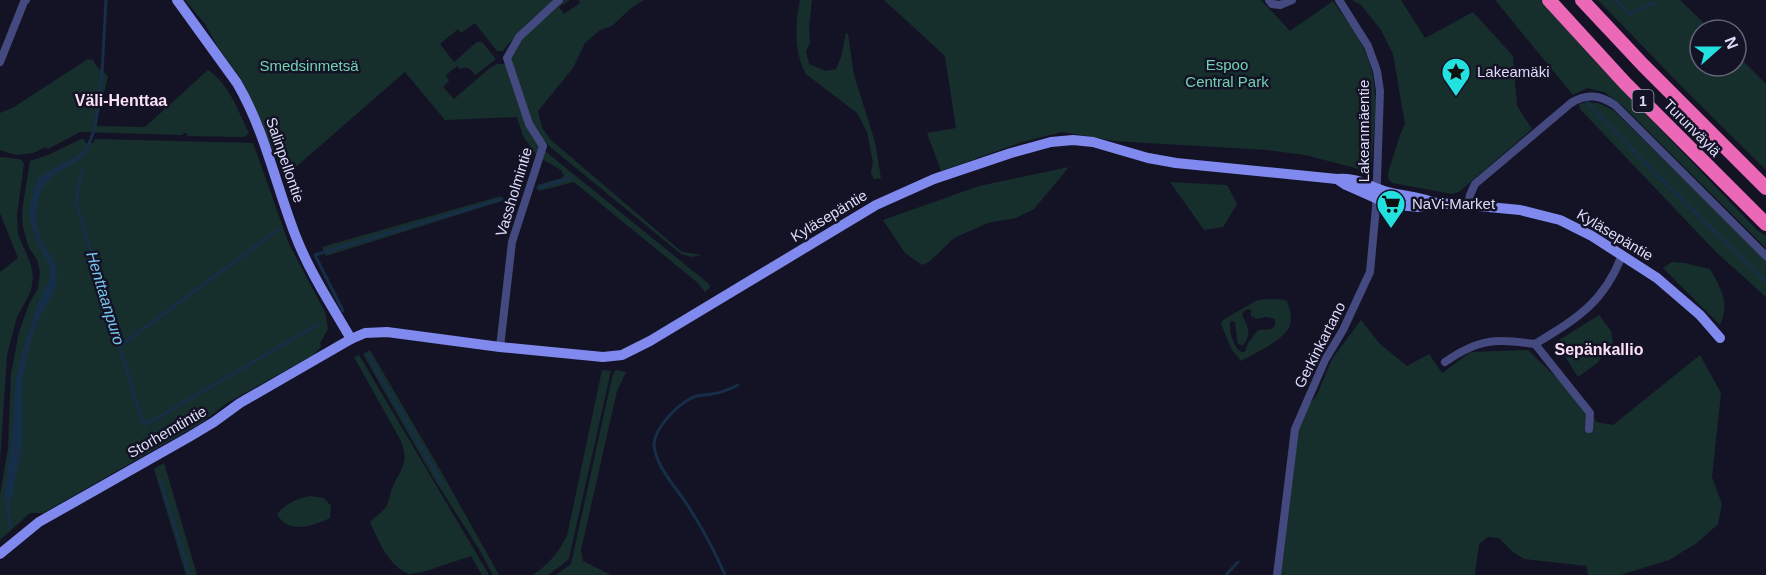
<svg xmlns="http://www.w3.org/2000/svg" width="1766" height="575" font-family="Arial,sans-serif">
  <rect width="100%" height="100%" fill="#141326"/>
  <g fill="#172f2c" fill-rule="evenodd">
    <path d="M 185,0 L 557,0 L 552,7 L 508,44 L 503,51 L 497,51 L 475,23 L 461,33 L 458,29 L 440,44 L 454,62 L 477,42 L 482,42 L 496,59 L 475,75 C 470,68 468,66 460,69 L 457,66 L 446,75 L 449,81 L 443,87 L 454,99 L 491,67 L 497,64 L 506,64 L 542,147 L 538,157 L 523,136 L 517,117 L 445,120 L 405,72 L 290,172 L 287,182 L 242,80 L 219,49 L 205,24 Z"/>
    <path d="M 564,0 L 570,0 L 559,7 L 564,14 L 580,3 L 579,0 L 644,0 L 631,8 L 612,26 L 600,30 L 585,43 L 573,68 L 538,111 L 542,128 L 551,140 L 682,252 L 702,255 L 691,257 L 681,254 L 548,145 L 535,130 L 528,114 L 511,60 C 515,34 548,20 564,0 Z"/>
    <path d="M 800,0 L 812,0 L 809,28 L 810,43 L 806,51 L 809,64 L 826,71 L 836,69 L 841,57 L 846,33 L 848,34 L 854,75 L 875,142 L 881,178 L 874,179 L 871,173 L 873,162 L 867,132 L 857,113 L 806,74 C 794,52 795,25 800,0 Z"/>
    <path d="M 884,0 L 1261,0 L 1290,31 L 1333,1 C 1346,20 1362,39 1369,62 C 1380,93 1373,129 1372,161 L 1369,171 L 1366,174 L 1359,169 L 1305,155 L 1267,150 L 1114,141 L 1062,132 L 1022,142 L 941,171 L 927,133 L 956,128 L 945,56 Z"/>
    <polygon points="1352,0 1401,0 1425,38 1473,12 1513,56 1517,106 1532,129 1459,192 1452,194 1392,183 1389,180 1388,173 1400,135 1405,124 1393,54 1381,30 1361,5"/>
    <polygon points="1495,0 1541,0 1595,61 1757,230 1766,236 1766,248 1622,105 1604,92 1587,88 1573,95"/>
    <polygon points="1598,0 1680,0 1711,30 1700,30 1700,66 1736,66 1736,54 1766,84 1766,170 1689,94"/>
    <path d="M 88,59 L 93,60 L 97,67 L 108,76 L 96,126 L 145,127 L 208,70 C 229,84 239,112 249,134 L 243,137 L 187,136 L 187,133 L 183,133 L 183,135 L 80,132 L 48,149 L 46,147 L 33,153 L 16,155 L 0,150 L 0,113 L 14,107 Z"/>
    <polygon points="1589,102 1598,103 1613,110 1766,260 1766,297 1716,252 1580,109 1579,104"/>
    <polygon points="81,139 83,139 86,143 93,143 95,139 253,143 289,244 325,312 328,329 320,343 321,347 313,355 227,403 201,423 43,513 30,513 0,540 0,495 8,448 11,374 19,332 29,304 38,288 40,272 37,260 28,246 23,227 22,211 30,161 48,155"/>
    <polygon points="545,151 709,284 710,287 705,292 698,283 574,182 539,191 537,185 562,178 564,175 561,170 542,159"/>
    <polygon points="0,157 20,159 24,163 17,215 18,234 31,265 33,277 31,291 17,317 7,355 0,462 0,272 18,258 0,213"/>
    <polygon points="1069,167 1034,209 1016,218 988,223 954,238 929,262 922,265 905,253 883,220 979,186"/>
    <polygon points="1170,182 1227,185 1237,204 1223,227 1204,230"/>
    <polygon points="501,196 502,201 326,256 322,247"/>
    <path d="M 1672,262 L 1684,263 L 1710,269 C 1721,288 1730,304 1720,325 L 1663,268 Z"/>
    <path d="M 1265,299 C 1272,300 1281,298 1287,301 C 1290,308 1292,317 1290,325 C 1286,339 1254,354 1241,361 L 1232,350 L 1221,324 L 1223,320 L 1256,301 ZM 1248,309 L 1251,310 L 1251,316 L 1257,319 L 1266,317 L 1275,319 L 1275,326 L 1271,329 L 1258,330 L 1248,343 L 1245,352 L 1241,352 C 1233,346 1229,332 1230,322 L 1232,321 L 1235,322 L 1238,344 L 1243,345 C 1252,335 1248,326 1242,315 L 1244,311 Z"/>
    <polygon points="1599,315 1611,331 1613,343 1597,363 1578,377 1556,342"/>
    <polygon points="1361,320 1380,344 1407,366 1429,354 1442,373 1471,352 1528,350 1591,411 1596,422 1613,425 1700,355 1721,393 1712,477 1722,504 1718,524 1697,543 1669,560 1620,575 1588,575 1587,566 1524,559 1513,552 1499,538 1488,537 1479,544 1475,575 1277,575 1301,415 1317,395 1332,359"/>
    <polygon points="370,350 442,473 499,575 493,575 479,549 433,477 363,354"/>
    <path d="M 359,355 L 489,575 L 482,575 L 471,556 L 423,572 L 409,574 C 388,565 379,542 370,522 C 375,517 384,511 387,505 C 390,499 390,492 393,486 C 402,467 409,463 401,441 L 354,357 Z"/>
    <path d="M 602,370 L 611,371 L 569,558 L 567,561 L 548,575 L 533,575 C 549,564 558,553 567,536 Z"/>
    <polygon points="616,370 626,372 617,391 581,550 583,561 611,575 556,575 571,564 611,382 614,372"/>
    <polygon points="164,463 197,575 186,575 154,469"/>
    <path d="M 310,496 L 324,498 L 331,506 L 330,518 C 313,526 288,535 277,514 C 286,503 297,499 310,496 Z"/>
  </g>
  <path fill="#162e47" d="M 88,143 L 91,143 C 83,169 48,166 39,196 C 34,212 36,230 44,245 C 49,254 57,262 57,273 C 58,294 42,309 35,328 C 30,341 27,358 24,372 C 20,392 23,412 23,432 C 22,452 16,474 13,495 L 11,499 L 6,499 L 4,495 L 12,434 L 16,376 L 26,340 L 31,327 L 36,307 L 49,280 L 50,273 L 48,262 L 39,245 L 32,227 L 29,210 L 34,189 L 39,177 L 77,156 L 83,151 Z"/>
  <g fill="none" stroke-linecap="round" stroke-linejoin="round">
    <g stroke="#162e47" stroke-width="3">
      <polyline points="1616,0 1629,14 1654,3"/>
      <polyline points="1587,102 1655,173 1766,282"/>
      <polyline points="88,146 95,128 102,73 106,0"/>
      <polyline points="82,170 76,202 141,417 145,425"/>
      <polyline points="538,188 570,178"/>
      <polyline points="343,311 315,255 502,199"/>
      <polyline points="120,346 279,229"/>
      <polyline points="368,355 443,485"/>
      <polyline points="144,422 150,422 317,325"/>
      <polyline points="148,434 151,446"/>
      <polyline points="160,480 190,575"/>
      <polyline points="9,497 8,511 10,528"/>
      <path d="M 725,575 C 715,552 704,531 690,509 C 679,491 655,466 654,445 C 654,429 676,406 690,399 C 697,394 704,396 712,394 C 721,393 730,389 738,385"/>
      <polyline points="1226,575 1238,562"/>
    </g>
    <g stroke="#44497f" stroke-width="8">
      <polyline points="1269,0 1272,4 1280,5 1292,0"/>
      <polyline points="0,62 24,2 26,0"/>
      <path d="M 1468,205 L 1470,195 L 1475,184 L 1571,103 C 1587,93 1600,95 1615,105 L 1766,256"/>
      <path d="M 1535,344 C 1576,319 1604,303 1622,255"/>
      <polyline points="1535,344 1590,413 1589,429"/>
      <polyline points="500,347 512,242 543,146 529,124 507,58 519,37 559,0"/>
      <path d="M 1445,362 C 1480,338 1494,339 1535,344"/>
      <polyline points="1277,575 1295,429 1325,360 1343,330 1370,272 1376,207 1380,91 1377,71 1368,46 1339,0"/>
    </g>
    <g stroke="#808aee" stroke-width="10">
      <path d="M 177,0 L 237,83 C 265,131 276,186 296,237 C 310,273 332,306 351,339"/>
      <polyline points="1337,179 1346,185 1389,204 1418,207 1436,203 1468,205 1520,210 1560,220 1592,236 1657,278 1700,315 1720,338"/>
      <path d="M 0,554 L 39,522 L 189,437 L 214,422 L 240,403 L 261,391 L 351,339 L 365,333 L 387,332 L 500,347 L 603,357 L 622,355 L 650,341 L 876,205 L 934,179 L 1011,153 L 1051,142 L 1073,140 L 1093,142 L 1148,158 L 1176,163 L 1337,179 C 1360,177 1368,187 1388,192 C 1404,196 1420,197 1436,203"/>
    </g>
    <g stroke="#eb68b6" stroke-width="14">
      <polyline points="1549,0 1625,83 1766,224"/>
      <polyline points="1582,0 1643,65 1766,188"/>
    </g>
  </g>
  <defs>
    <g id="sight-pin" transform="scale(1.5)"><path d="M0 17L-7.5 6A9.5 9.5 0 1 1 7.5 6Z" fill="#22e1de" stroke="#141326"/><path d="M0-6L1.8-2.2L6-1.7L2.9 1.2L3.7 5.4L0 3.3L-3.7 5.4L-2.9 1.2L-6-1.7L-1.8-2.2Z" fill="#111"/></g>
    <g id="supermarket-pin" transform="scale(1.5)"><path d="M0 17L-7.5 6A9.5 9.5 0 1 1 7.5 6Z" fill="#22e1de" stroke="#141326"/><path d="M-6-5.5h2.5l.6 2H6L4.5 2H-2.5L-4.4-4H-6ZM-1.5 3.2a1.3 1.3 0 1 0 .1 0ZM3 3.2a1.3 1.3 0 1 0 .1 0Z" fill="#111"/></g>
  </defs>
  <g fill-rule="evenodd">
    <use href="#sight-pin" x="1456" y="72"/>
    <use href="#supermarket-pin" x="1391" y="204"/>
  </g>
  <g text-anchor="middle" stroke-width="5" stroke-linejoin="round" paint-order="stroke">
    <rect fill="#141326" stroke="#a1a0ba" stroke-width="1.5" x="1632.5" y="90" width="21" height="22" rx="4.5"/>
    <g font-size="14" font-weight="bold" fill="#ddddfa">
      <text x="1643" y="106">1</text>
    </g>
    <g font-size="15" fill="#71d2ae" stroke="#141326">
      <text x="1227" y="70">Espoo<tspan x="1227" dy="17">Central Park</tspan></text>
      <text x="309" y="71">Smedsinmetsä</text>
    </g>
    <g font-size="15" fill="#ddddfa" stroke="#141326" text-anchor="start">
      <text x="1477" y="77">Lakeamäki</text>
      <text x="1412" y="209">NaVi-Market</text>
    </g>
    <g font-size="15" fill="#ddddfa" stroke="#141326">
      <text transform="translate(1692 128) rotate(45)" y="5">Turunväylä</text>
      <text transform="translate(1364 131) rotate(-90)" y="5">Lakeanmäentie</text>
      <text transform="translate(285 160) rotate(71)" y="5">Salinpellontie</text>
      <text transform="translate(514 192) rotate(-73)" y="5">Vassholmintie</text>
      <text transform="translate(829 216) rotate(-31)" y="5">Kyläsepäntie</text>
      <text transform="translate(1615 235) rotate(31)" y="5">Kyläsepäntie</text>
      <text transform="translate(1320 345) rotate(-63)" y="5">Gerkinkartano</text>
      <text transform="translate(167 432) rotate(-30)" y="5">Storhemtintie</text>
    </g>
    <g font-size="16" font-weight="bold" fill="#fbdff4" stroke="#141326">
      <text x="121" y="106">Väli-Henttaa</text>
      <text x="1599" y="355">Sepänkallio</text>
    </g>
    <g font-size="16" font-style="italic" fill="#78c4ed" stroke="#141326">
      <text transform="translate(106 298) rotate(73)" y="6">Henttaanpuro</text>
    </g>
  </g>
  <g transform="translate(1718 48) rotate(69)"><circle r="28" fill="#141326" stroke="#64647b" stroke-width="1.5"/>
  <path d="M0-4.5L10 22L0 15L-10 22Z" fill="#22e1de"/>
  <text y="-9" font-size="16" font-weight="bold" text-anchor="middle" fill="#ddddfa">N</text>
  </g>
</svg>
